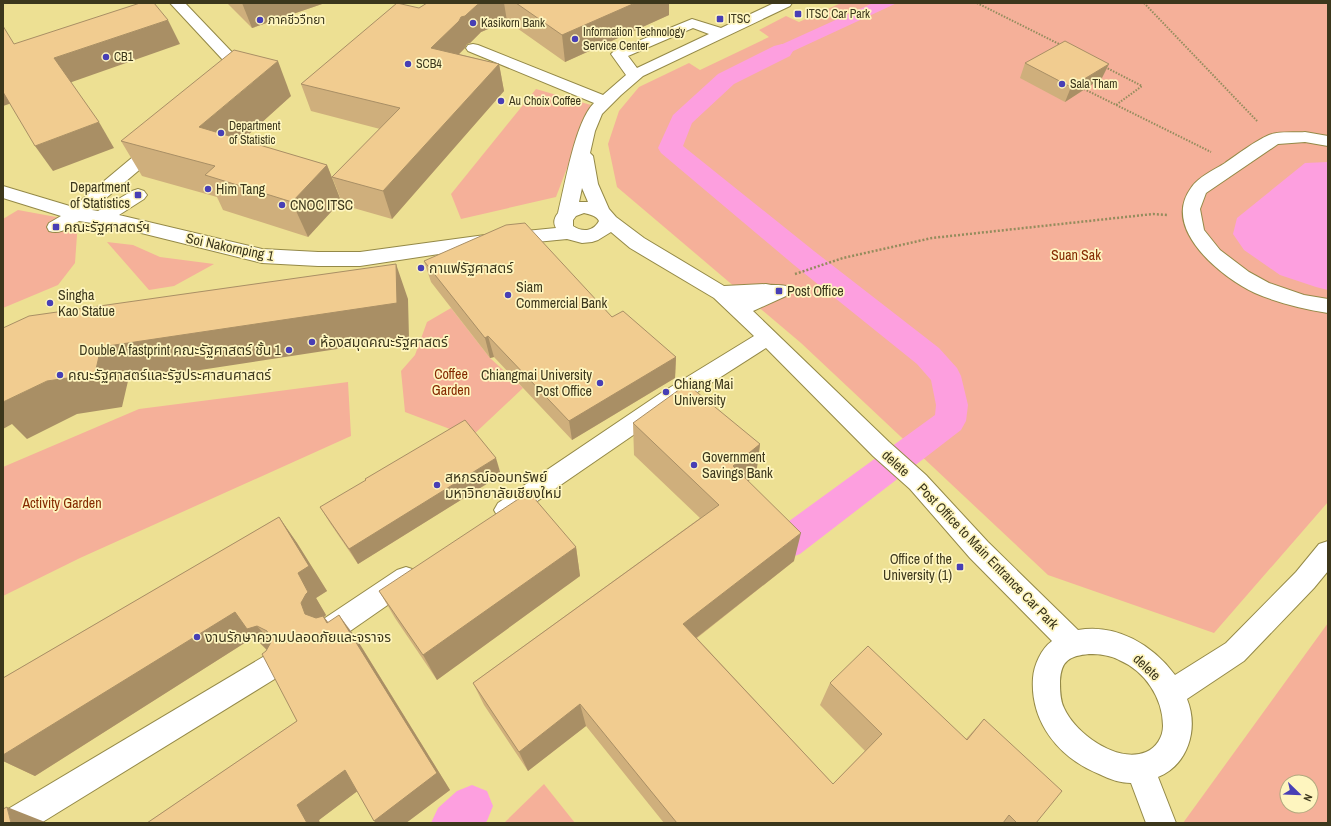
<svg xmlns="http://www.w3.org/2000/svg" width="1331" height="826" font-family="'Archivo Narrow','Noto Sans Thai',sans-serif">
  <rect width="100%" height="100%" fill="#f3e8a3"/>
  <path fill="#ede093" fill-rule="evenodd" d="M 3,3 L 1328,3 L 1328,823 L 3,823 ZM 1287,782 L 1311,782 L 1311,806 L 1287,806 Z"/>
  <g fill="#f5b099" fill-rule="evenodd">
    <polygon points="841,3 1328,3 1328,502 1214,633 1048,575 801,343 617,187 608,144 619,111 639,87 689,63 700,70 769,37 759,30 786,16 799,22"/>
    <polygon points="536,89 591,105 556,197 461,219 451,194"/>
    <polygon points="18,210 78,221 75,263 58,285 3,308 3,219"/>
    <polygon points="107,242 133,245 160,257 214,264 174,286 149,290"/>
    <polygon points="451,308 490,358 523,388 471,437 405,412 401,371 415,355 427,322"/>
    <polygon points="348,382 351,436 80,558 3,596 3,467 139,409"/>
    <path d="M 1328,623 L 1328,823 L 1183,823 ZM 1287,782 L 1311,782 L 1311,806 L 1287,806 Z"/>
    <polygon points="544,784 575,823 504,823"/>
  </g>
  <g fill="#fd9fdf">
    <polygon points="873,3 897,3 748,72 735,69 776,47"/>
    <polygon points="1328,162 1328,290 1316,287 1280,275 1244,250 1233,234 1237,218 1305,163"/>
  </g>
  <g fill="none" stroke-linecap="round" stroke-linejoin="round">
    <g fill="#fd9fdf" fill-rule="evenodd">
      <polygon points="782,44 790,46 793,51 790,56 734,84 692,123 683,146 814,251 939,348 957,368 961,376 968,405 966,421 961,430 800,554 787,559 774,554 769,543 774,532 935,415 936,405 931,380 917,364 794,265 661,153 658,148 673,115 718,74 774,46"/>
      <polygon points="472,785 487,791 493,806 487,821 485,823 431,823 438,808 457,791"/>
    </g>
    <g stroke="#948947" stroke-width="2">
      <g id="minor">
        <path d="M 170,3 L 185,3 L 249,70 L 252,73 C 247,80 243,82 235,80 L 232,77 L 235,73 Z"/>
        <path d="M 774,3 L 792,3 L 790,6 L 643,76 L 621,95 L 602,114 L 595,131 L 590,153 L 593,156 L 598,184 L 609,209 L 616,217 L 644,238 L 724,286 L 766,284 C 773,286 779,284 786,286 L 789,291 L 786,296 L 753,311 L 889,442 L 926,475 L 988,542 L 1078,630 C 1116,623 1153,645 1175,675 L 1226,643 L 1296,572 L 1319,544 L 1328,541 L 1328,571 L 1314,588 L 1244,661 L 1187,699 C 1199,729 1188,765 1158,777 L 1176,823 L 1146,823 L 1131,783 C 1120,783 1109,779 1099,774 C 1059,758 1030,722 1033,678 C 1034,665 1041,649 1052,641 L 970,558 L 910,489 L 873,456 L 766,348 L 677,405 L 514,517 L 506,520 L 498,517 L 494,510 L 498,503 L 661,393 L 754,336 L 714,298 L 630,248 L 611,232 L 598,240 L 592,242 L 582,243 L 567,239 L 485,247 L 360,266 L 318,266 L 262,263 L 117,227 L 79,221 C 69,227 61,235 49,231 L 47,227 L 49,223 L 61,216 L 3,198 L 3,186 L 73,207 L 152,141 L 158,140 L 164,141 L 166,145 L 164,149 L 92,210 L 98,211 L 132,191 L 138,189 L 144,191 L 147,195 L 144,199 L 119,215 L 262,249 L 318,252 L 360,252 L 485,235 L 556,228 C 553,223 554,218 558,213 C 565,185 575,122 594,103 L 468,51 L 466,48 L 468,45 L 473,44 L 478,45 L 603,95 L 626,75 L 611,54 L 614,51 L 692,19 L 721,28 ZM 693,28 L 709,34 L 637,68 L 628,56 ZM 582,188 L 588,202 L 579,202 ZM 584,213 C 589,214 597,216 599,221 C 593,232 582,232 573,226 L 573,220 L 576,216 ZM 1089,654 C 1099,654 1110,655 1119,660 C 1145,671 1163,698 1163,726 C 1163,737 1156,748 1146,752 C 1117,764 1075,733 1064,708 C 1060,700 1060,690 1060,681 C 1061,660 1070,656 1089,654 Z"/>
        <path d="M 1305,132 L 1328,136 L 1328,146 L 1305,142 L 1278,144 L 1206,193 L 1200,209 L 1204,230 L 1220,250 L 1249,272 L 1269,283 L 1304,295 L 1328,299 L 1328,313 C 1303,309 1278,303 1255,293 C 1221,277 1161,229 1191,188 C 1198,177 1214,170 1225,163 C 1238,154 1255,141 1269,135 C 1279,131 1294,133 1305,132 Z"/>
        <polygon points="406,567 415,570 419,578 415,586 343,636 334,639 325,636 321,627 325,618 397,570"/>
        <polygon points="277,650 286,654 290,663 286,672 41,823 3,823 3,812 268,654"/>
      </g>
    </g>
    <g stroke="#948c5d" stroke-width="2" stroke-dasharray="1.5 1.5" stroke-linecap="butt">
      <polyline points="977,3 1063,46"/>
      <polyline points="1144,3 1258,122"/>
      <polyline points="1105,67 1142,86 1116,105"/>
      <polyline points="1084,89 1211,152"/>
    </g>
    <polyline stroke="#948c5d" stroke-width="2.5" stroke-dasharray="2 2" stroke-linecap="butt" points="795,274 843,258 932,238 1153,214 1168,215"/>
    <use href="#minor" fill="#fff" fill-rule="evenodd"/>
  </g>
  <g fill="#cfaf7c">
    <polygon points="227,3 325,3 252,28"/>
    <polygon points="427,3 669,3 669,15 565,62 507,21 481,32 470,43 467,44 465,48 459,54 499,64 504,91 392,219 343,205 332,177 380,129 311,111 301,84 419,8"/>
    <polygon points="1025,63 1102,78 1065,102 1020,78"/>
    <polygon points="291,96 242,140 327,165 341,201 308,237 223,210 217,197 142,176 121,141"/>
    <polygon points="424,261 612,317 676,357 675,378 572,440 494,357 490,358 431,282"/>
    <polygon points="633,423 760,444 756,475 748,481 794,561 697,638 833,784 865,751 820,705 830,683 966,739 984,719 1036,823 664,823 586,726 528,771 484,705 473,683 700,518 634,455"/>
    <polygon points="501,475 358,564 330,523 320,507"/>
    <polygon points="279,517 297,543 327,591 316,598 326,615 324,617 328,622 356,638 450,790 406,823 376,823 357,791 319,820 147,823 297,721 267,650 254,637 35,776 3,761 3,678"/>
    <polygon points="576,547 580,576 437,680 395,618 379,591"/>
  </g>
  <g fill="#a98f65">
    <polygon points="242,3 325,3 252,28"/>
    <polygon points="481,3 504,3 507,21 481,32 470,43 467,44 465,48 437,76 431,48 461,17 477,5"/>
    <polygon points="635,3 669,3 669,15 565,62 562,35"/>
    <polygon points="168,20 180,44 69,83 54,58"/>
    <polygon points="278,61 291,96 217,163 199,127"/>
    <polygon points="499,64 504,91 392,219 383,191"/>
    <polygon points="1109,64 1102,78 1065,102 1071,87"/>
    <polygon points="3,90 12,103 3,106"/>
    <polygon points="99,122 114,148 53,171 35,146"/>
    <polygon points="327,165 341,201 308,237 292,202"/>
    <polygon points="396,264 408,299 409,338 128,381 122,407 77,414 27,439 12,424 3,429 3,402 47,381 101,347"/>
    <polygon points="488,336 494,357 490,358 485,338"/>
    <polygon points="676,357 675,378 572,440 569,421"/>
    <polygon points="760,444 756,475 729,496 733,466"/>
    <polygon points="496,458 501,475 358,564 349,549"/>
    <polygon points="279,517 297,543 327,591 316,598 326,615 324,617 340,638 320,626 305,614 301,603"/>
    <polygon points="801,533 794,561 682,649 683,624"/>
    <polygon points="576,547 580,576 437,680 423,655"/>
    <polygon points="235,612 257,626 278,649 269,652 254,637 35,776 3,761 3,755"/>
    <polygon points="339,615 356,638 450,790 406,823 376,823 374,821"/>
    <polygon points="580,704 586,726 528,771 519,752"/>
    <polygon points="345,770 363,787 319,820 320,823 307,823 297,805"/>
    <polygon points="7,807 45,822 46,823 11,823"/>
  </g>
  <g fill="#f1cc90" stroke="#a98f65">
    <polygon points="140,3 154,3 168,20 54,58 99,122 35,146 3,92 3,26 14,44"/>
    <polygon points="397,3 419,8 427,3 481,3 477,5 465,16 461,17 459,21 431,48 499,64 383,191 332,177 400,108 301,84"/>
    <polygon points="516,3 635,3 562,35"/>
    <polygon points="1065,41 1109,64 1071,87 1025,63"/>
    <polygon points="234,50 278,61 199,127 327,165 292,202 205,175 215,166 121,141"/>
    <polygon points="525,223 612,317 623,311 676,357 569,421 488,336 485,338 424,261 506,225"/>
    <polygon points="396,264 397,303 101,347 95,374 47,381 3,402 3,328 29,316"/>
    <polygon points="687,384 760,444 733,466 801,533 683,624 833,784 882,734 830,683 868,646 967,740 984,719 1062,791 1036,823 1017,823 1009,815 1003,823 677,823 580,704 519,752 473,683 719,505 633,423"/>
    <polygon points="465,420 496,458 349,549 320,507 366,480 365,479"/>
    <polygon points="529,492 576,547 423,655 379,591"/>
    <polygon points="279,517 309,566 298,573 308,592 306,594 301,603 305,614 316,618 323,616 327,623 339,615 437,773 374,821 345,770 297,805 307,823 147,823 297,721 262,654 266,651 271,642 267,631 257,626 247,629 235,612 3,755 3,678"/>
    <polygon points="7,807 11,823 3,823 3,809"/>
  </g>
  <g fill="#483fb5" stroke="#fef5bf" stroke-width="1.5">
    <rect x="794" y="10" width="8" height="8" rx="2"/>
    <rect x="716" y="15" width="8" height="8" rx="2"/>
    <circle cx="260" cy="20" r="4"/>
    <circle cx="473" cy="23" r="4"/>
    <circle cx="575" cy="39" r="4"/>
    <circle cx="106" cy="57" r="4"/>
    <circle cx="408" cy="64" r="4"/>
    <circle cx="1062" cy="84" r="4"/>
    <circle cx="501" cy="101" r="4"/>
    <circle cx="221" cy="133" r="4"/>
    <circle cx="208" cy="189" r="4"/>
    <rect x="134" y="191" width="8" height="8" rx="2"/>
    <circle cx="282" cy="205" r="4"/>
    <rect x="52" y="223" width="8" height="8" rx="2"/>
    <circle cx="421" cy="268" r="4"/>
    <rect x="775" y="287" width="8" height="8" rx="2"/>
    <circle cx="508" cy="295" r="4"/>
    <circle cx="50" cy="303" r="4"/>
    <circle cx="312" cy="342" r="4"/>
    <circle cx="289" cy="350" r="4"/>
    <circle cx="60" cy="375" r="4"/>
    <circle cx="600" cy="383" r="4"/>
    <circle cx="666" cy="392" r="4"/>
    <circle cx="694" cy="465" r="4"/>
    <circle cx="437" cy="485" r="4"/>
    <rect x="956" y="563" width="8" height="8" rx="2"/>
    <circle cx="197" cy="637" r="4"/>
  </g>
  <g text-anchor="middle" stroke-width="3.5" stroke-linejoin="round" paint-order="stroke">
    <g font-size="12" fill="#3c371c" stroke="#fef5bf" text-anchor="start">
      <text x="806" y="18">ITSC Car Park</text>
      <text x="728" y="23">ITSC</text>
      <text x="268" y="24">ภาคชีววืทยา</text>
      <text x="481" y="27">Kasikorn Bank</text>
      <text x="583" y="36">Information Technology<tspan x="583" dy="14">Service Center</tspan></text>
      <text x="114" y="61">CB1</text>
      <text x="416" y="68">SCB4</text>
      <text x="1070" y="88">Sala Tham</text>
      <text x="509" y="105">Au Choix Coffee</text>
      <text x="229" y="130">Department<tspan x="229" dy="14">of Statistic</tspan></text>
    </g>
    <g font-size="14" fill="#3c371c" stroke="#fef5bf" text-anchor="start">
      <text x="130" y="192" text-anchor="end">Department<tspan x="130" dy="16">of Statistics</tspan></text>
      <text x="216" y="194">Him Tang</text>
      <text x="290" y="210">CNOC ITSC</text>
      <text x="64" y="232">คณะรัฐศาสตร์ฯ</text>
      <text x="429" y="273">กาแฟรัฐศาสตร์</text>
      <text x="516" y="292">Siam<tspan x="516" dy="16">Commercial Bank</tspan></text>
      <text x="787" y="296">Post Office</text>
      <text x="58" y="300">Singha<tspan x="58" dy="16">Kao Statue</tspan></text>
      <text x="320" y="347">ห้องสมุดคณะรัฐศาสตร์</text>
      <text x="281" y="355" text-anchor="end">Double A fastprint คณะรัฐศาสตร์ ชั้น 1</text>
      <text x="68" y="380">คณะรัฐศาสตร์และรัฐประศาสนศาสตร์</text>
      <text x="592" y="380" text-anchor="end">Chiangmai University<tspan x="592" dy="16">Post Office</tspan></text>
      <text x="674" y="389">Chiang Mai<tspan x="674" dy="16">University</tspan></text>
      <text x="702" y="462">Government<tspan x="702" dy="16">Savings Bank</tspan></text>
      <text x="445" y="482">สหกรณ์ออมทรัพย์<tspan x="445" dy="16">มหาวิทยาลัยเชียงใหม่</tspan></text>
      <text x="952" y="564" text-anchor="end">Office of the<tspan x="952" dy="16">University (1)</tspan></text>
      <text x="205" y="642">งานรักษาความปลอดภัยและจราจร</text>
    </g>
    <g font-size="14" fill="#3c371c" stroke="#fef5bf">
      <text transform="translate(230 247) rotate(12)" y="5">Soi Nakornping 1</text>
      <text transform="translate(896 463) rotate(42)" y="5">delete</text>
      <text transform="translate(988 556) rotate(46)" y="5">Post Office to Main Entrance Car Park</text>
      <text transform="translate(1147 667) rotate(43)" y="5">delete</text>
    </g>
    <g font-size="14" fill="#852900" stroke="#fef5bf">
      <text x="1076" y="260">Suan Sak</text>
      <text x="451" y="379">Coffee<tspan x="451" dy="16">Garden</tspan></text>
      <text x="62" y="508">Activity Garden</text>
    </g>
  </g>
  <rect width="1331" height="826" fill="none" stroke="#3c371c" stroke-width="8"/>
  <g transform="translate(1299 794) rotate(113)"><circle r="19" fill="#fef5bf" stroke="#b0a97e"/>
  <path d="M0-3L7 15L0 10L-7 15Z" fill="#483fb5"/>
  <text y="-6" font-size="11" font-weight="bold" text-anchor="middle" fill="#3c371c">N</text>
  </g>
</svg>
